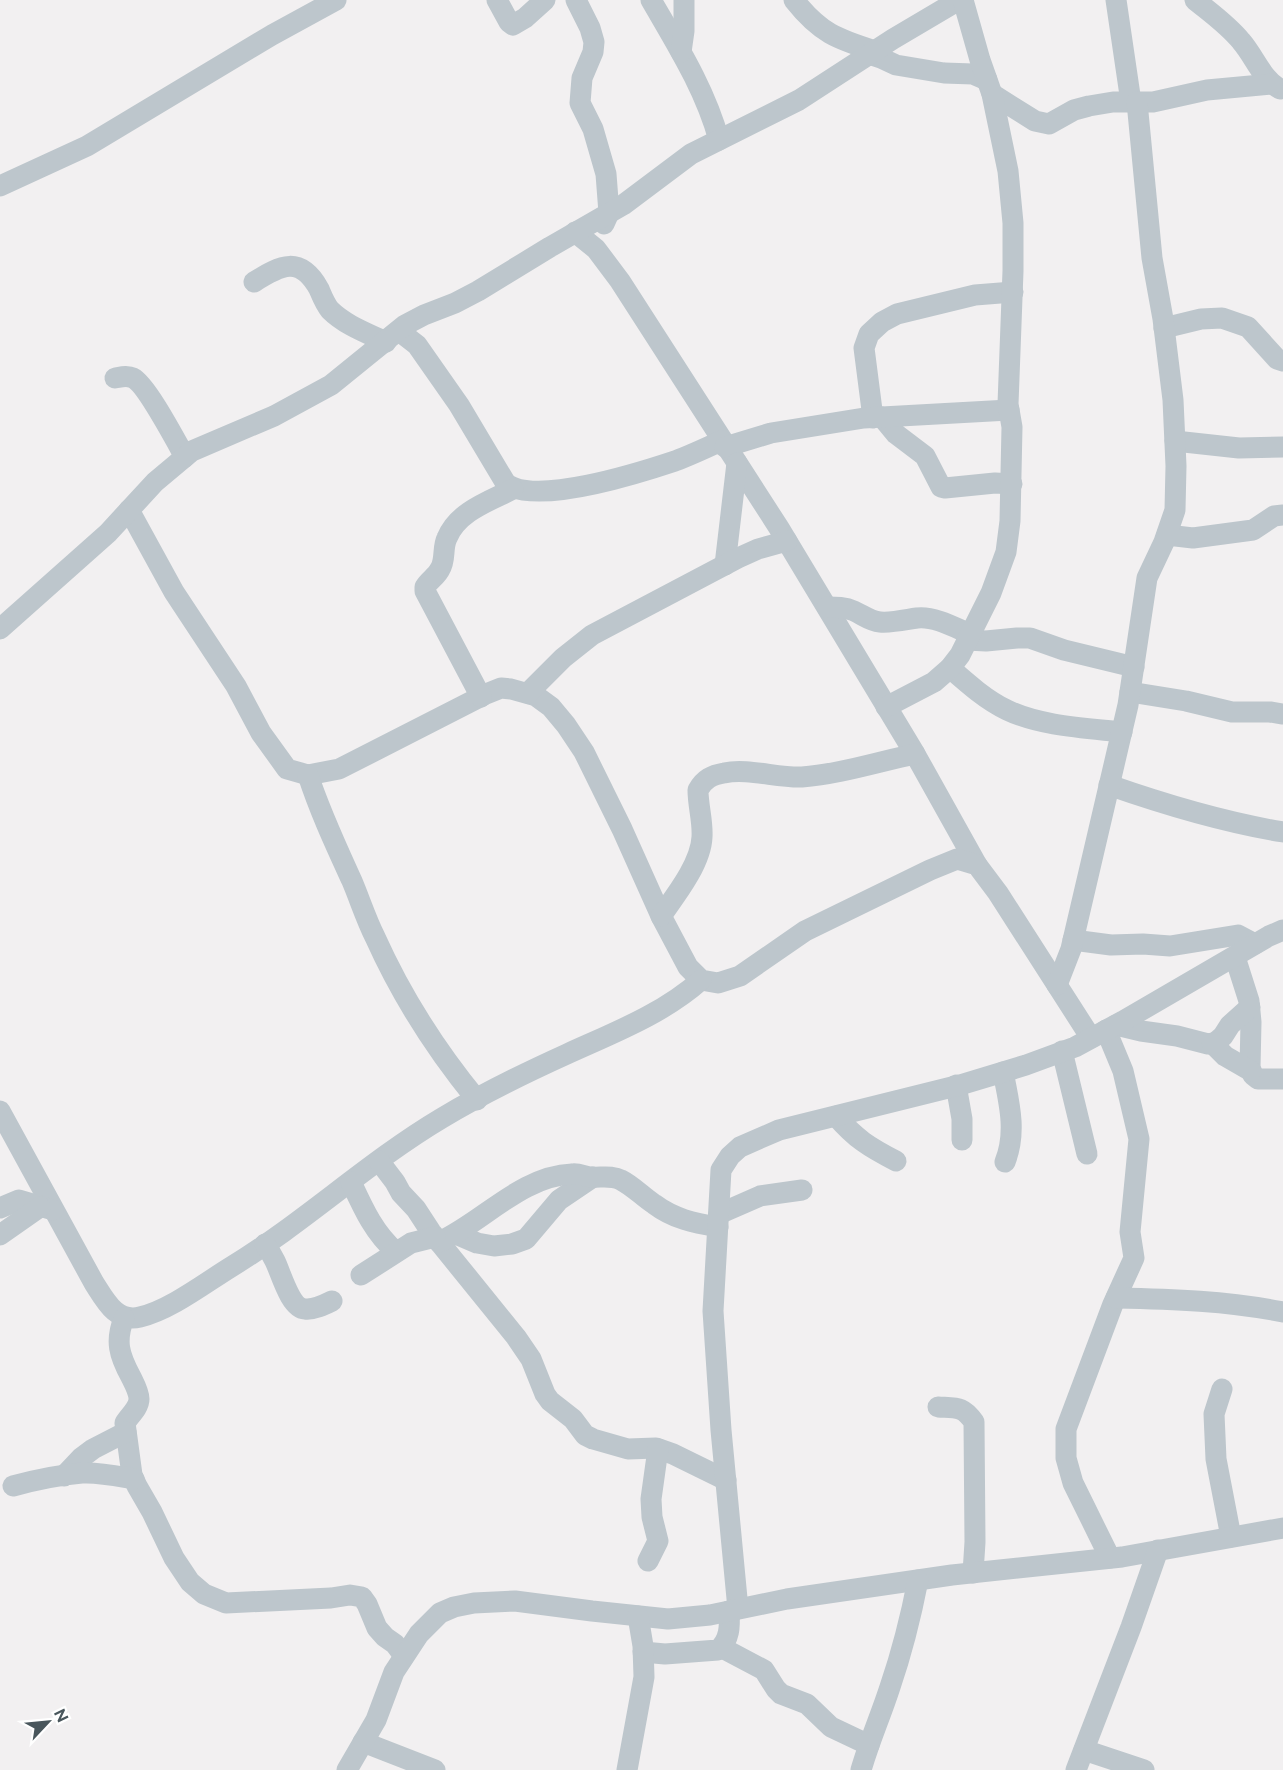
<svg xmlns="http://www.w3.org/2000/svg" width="1283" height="1770" font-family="Raleway,sans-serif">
  <rect width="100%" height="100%" fill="#f2f0f1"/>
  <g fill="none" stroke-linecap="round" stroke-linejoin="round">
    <g stroke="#bdc6cc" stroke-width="21">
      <polyline points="497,0 509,22 513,25 525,18 545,0"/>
      <polyline points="576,0 590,28 594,42 593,52 582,78 580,103 593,129 606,174 609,213 604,224"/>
      <path d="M 651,0 C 677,45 705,89 719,140"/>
      <path d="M 794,0 C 820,33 837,39 875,51"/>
      <polyline points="1116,0 1131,102"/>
      <path d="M 1195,0 C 1211,13 1228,25 1241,41 C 1255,57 1261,78 1280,89"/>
      <polyline points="681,52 684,31 684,0"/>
      <polyline points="869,54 881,58 896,65 944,73 973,74 987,80"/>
      <polyline points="992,94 1035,121 1049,124 1074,110 1089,106 1113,102 1153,102 1207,90 1272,84"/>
      <polyline points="0,186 87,146 272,35 336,0"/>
      <polyline points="575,232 596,249 620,281 779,528 915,754 977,865"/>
      <path d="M 254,282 C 281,265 300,255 319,289 C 322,296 325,304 330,310 C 345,325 367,333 386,342"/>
      <polyline points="1164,328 1201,319 1222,318 1248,327 1277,359 1283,361"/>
      <path d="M 399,331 L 417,345 L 459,405 L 505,482 C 530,508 642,472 675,461 C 691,455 706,448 721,441"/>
      <path d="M 115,378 C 121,377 127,375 133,378 C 146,384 176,441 185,457"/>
      <polyline points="882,417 896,434 925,456 941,487 945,488 995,483 1012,484"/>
      <polyline points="873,418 864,348 869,334 882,322 897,314 975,295 1013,292"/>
      <polyline points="1175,441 1239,448 1283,447"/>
      <polyline points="725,447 771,433 864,418 1009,410"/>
      <polyline points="129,510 174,592 236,686 261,733 287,769 308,775 339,769 486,694 501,688 511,689 536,696 551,707 566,725 584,752 622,829 661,916 688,967 701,980 718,983 740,976 805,931 930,870 957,859 977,865 998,893 1091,1038"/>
      <polyline points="1167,535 1193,538 1253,530 1274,516 1283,515"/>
      <polyline points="725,565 737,463"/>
      <path d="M 827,607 C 836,607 845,607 854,611 C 863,615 870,621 880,622 C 892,623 904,620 917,618 C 934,616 954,627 970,634"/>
      <polyline points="0,629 108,533 155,482 192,451 274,416 331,385 405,325 424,315 455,303 478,291 550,247 623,205 691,154 799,100 893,39 959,0"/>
      <polyline points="967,640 986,641 1017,638 1030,638 1064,650 1134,667"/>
      <path d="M 950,668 C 967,683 986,700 1007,710 C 1040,726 1085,728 1122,732"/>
      <polyline points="1130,692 1186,701 1232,712 1270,712 1283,714"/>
      <polyline points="528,693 563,658 592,635 738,558 758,549 787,541"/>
      <path d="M 481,697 L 425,591 L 425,587 C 429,580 437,576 440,569 C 446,560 442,548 447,538 C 458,511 490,501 513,489"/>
      <polyline points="886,707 934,682 950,668 960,655 991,593 1006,552 1010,521 1012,427 1008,404 1013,271 1013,223 1008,171 992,94 980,60 963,0"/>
      <path d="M 308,775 C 320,812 336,846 352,881 C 360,900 366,919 375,937 C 401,995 436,1050 477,1100"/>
      <path d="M 1109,785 C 1166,805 1223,822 1283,832"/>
      <path d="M 661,916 C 676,895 701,863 702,837 C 703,821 698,806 698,790 C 704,779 712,775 724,773 C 748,768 777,778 802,777 C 840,774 877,762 915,754"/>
      <polyline points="1073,940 1111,945 1143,944 1170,946 1238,935 1255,944"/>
      <polyline points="1235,957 1249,1001 1251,1022 1250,1068 1253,1075 1258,1079 1283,1079"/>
      <polyline points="1057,985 1071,949 1128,705 1147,578 1164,542 1175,510 1176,466 1173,400 1163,319 1152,258 1137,102"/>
      <polyline points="1116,1025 1141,1031 1177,1036 1208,1044 1215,1043 1223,1036 1230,1025 1250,1007"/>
      <polyline points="1106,1030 1123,1071 1139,1139 1130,1232 1134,1258 1113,1304 1066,1429 1066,1458 1073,1483 1110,1558"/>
      <polyline points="1212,1043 1225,1056 1251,1071"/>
      <polyline points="1062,1051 1087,1154"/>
      <path d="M 1003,1072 C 1009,1102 1017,1132 1005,1162"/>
      <polyline points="956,1085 962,1119 962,1140"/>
      <path d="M 0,1111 L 94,1283 C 105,1300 116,1323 140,1317 C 170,1310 205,1283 231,1267 C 305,1222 368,1162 442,1118 C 482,1094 525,1073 567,1054 C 613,1033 663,1014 701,980"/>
      <path d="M 836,1116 C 856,1139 869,1147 896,1161"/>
      <polyline points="379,1161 395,1182 401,1193 416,1209 431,1232 516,1337 531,1359 545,1394 550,1401 573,1419 585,1435 593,1439 628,1449 656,1448 673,1454 726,1480"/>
      <path d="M 351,1182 C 363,1208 374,1233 396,1252"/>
      <polyline points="0,1208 19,1200 53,1210"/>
      <polyline points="719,1214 760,1196 802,1190"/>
      <polyline points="456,1234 477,1243 494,1246 512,1244 526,1239 559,1200 593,1177"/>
      <polyline points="0,1235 40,1207"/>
      <path d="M 439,1242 C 483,1222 521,1176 572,1174 C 578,1173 584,1176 590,1177 C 600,1178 612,1175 621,1180 C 633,1186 643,1197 654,1204 C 674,1219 694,1223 718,1227"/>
      <path d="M 265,1244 C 269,1250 272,1255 275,1261 C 281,1273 290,1308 305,1309 C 314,1310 324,1305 332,1301"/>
      <polyline points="361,1275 411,1243 435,1237"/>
      <path d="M 1116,1298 C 1172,1299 1228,1301 1283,1312"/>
      <path d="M 124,1318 C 115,1341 119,1355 131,1377 C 134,1383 139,1392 139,1399 C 139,1408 129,1416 125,1423 L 132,1475 L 137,1486 L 152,1512 L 174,1558 L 190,1582 L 204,1594 L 226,1603 L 331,1598 L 350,1595 L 362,1597 L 367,1604 L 377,1628 L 385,1637 L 395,1644 L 404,1656"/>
      <polyline points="1222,1389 1214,1414 1216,1459 1231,1537"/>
      <path d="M 938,1407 C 957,1408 963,1406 974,1422 L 975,1542 L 973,1573"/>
      <polyline points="64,1476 81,1458 93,1449 126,1432"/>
      <path d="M 13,1486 C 35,1480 59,1475 82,1473 C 99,1472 117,1476 134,1479"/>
      <polyline points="648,1561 658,1541 652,1517 651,1499 658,1449"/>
      <polyline points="738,1609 721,1430 713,1311 721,1170 730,1156 740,1147 779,1130 960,1085 1026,1065 1075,1047 1123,1021 1269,936 1283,930"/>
      <polyline points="722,1647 728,1651 764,1670 776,1689 781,1694 807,1704 831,1727 869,1745"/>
      <path d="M 643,1652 L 665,1654 L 718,1650 C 730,1640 730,1626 729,1611"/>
      <polyline points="363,1742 435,1770"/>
      <polyline points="1084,1750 1144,1770"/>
      <polyline points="347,1770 376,1720 394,1672 419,1634 440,1613 454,1607 474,1603 515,1601 592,1611 668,1619 710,1615 787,1599 952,1575 1122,1557 1283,1528"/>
      <polyline points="627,1770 644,1677 643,1646 638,1616"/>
      <path d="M 861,1770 C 869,1742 881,1715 890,1687 C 902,1652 911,1616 918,1580"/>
      <polyline points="1076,1770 1131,1627 1158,1550"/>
    </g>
  </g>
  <g transform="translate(48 1722) rotate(64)" stroke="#ffffff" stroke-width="4.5" paint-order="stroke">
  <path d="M0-4.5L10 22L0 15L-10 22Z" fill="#49565c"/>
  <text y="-9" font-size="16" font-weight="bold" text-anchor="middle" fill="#49565c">N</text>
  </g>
</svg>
